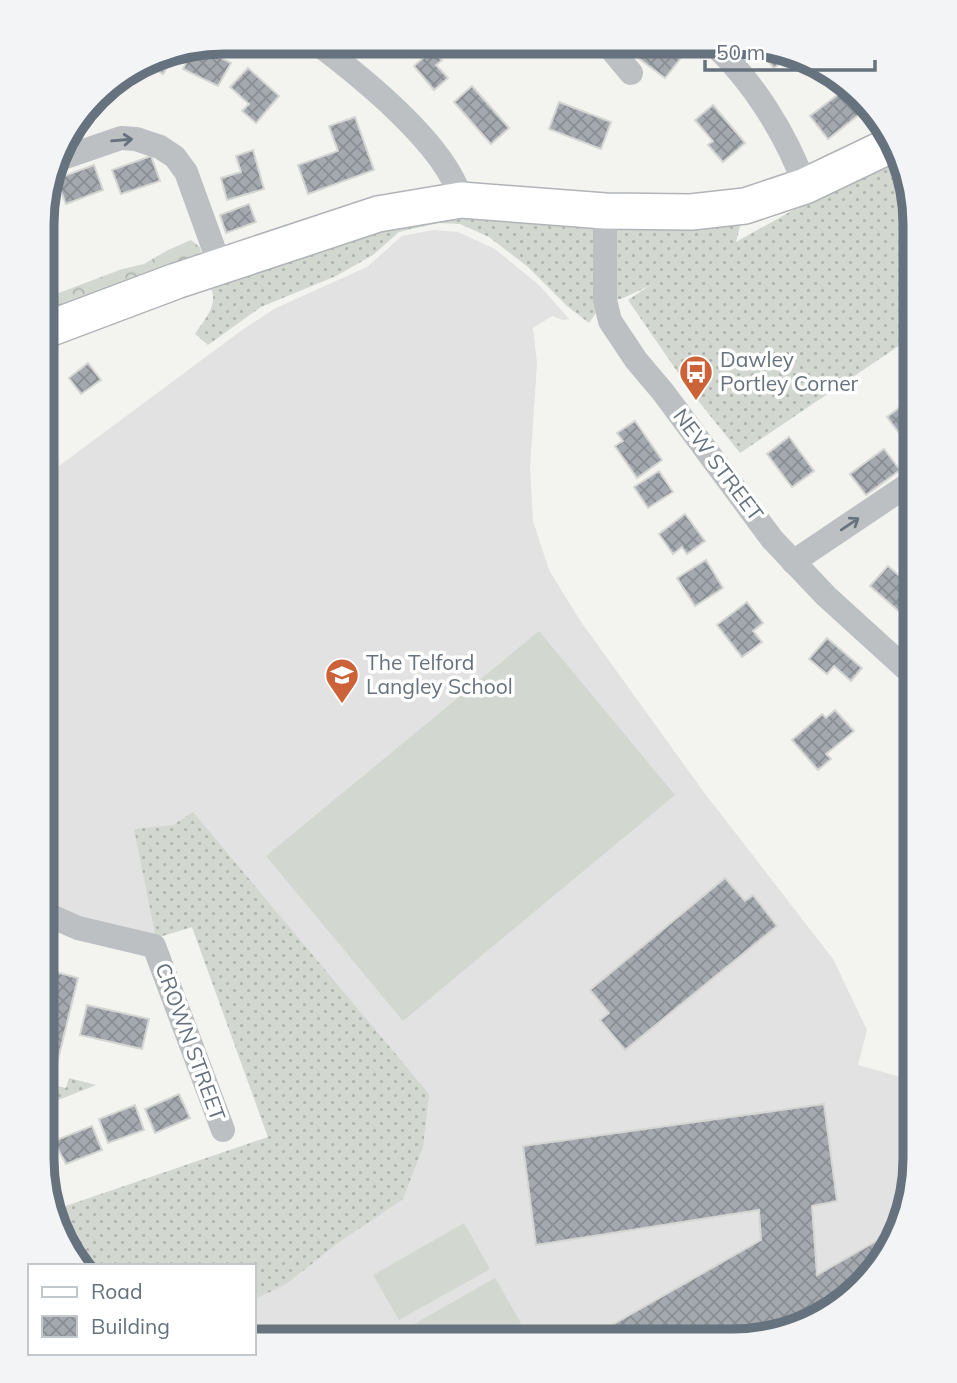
<svg xmlns="http://www.w3.org/2000/svg" width="957" height="1383" font-family="Mulish,sans-serif">
  <defs>
    <pattern id="grass-dots" width="8" height="8" patternUnits="userSpaceOnUse" patternTransform="scale(1.75)"><rect width="8" height="8" fill="#d2d8d0"/><path d="M2 2h.1M6 6h.1" fill="none" stroke="#aeb4ae" stroke-width="1.8" stroke-linecap="round"/></pattern>
    <pattern id="forest-crowns" width="20" height="18" patternUnits="userSpaceOnUse" patternTransform="scale(1.75)"><rect width="20" height="18" fill="#d2d8d0"/><path d="M2 6a3 3 0 1 1 6 0M12 15a3 3 0 1 1 6 0" fill="none" stroke="#aeb4ae"/></pattern>
    <pattern id="building-cross-hatch" width="8" height="8" patternUnits="userSpaceOnUse" patternTransform="scale(1.75)"><rect width="8" height="8" fill="#a3a9ae"/><path d="M0 0l8 8M0 8l8-8" fill="none" stroke="#898e93"/></pattern>
  </defs>
  <rect width="100%" height="100%" fill="#f3f3f0"/>
  <polygon fill="#e1e2e1" points="434,230 458,232 495,249 540,286 569,319 563,320 552,316 533,328 537,364 530,467 533,521 549,570 579,619 703,791 833,959 867,1030 858,1065 915,1081 915,1171 884,1260 813,1322 733,1341 254,1340 254,1300 288,1283 338,1243 268,1137 192,927 156,938 86,922 42,903 43,478 242,330 276,308 367,267 402,236"/>
  <g fill="url(#grass-dots)">
    <path d="M 900,161 L 915,224 L 915,335 L 740,453 L 692,393 L 628,300 L 649,286 L 621,299 L 605,300 L 589,323 L 567,306 L 528,267 L 489,237 L 460,224 L 438,223 L 399,232 L 373,255 L 336,276 L 261,307 L 208,345 L 195,334 C 204,320 220,304 210,287 L 378,214 L 745,206 L 736,242 L 795,209 Z"/>
    <polygon points="193,812 429,1094 423,1147 403,1199 338,1243 288,1283 254,1300 254,1266 84,1266 61,1239 54,1210 268,1137 192,927 156,938 134,829 173,825"/>
    <polygon points="69,1078 96,1085 51,1103 42,1100 42,1082 66,1088"/>
  </g>
  <polygon fill="url(#forest-crowns)" points="191,240 200,247 202,257 43,316 43,299 122,269 144,264 168,250"/>
  <g fill="#d2d8d0">
    <polygon points="539,631 675,795 403,1021 266,856"/>
    <polygon points="464,1223 490,1269 399,1320 373,1275"/>
    <polygon points="495,1278 521,1323 491,1340 410,1340 404,1330"/>
  </g>
  <g fill="url(#building-cross-hatch)" stroke="#d5d5d3" stroke-width="2">
    <polygon points="513,43 546,43 546,51 513,53"/>
    <polygon points="630,43 671,43 684,54 665,78 637,57 641,52"/>
    <polygon points="753,44 757,44 788,56 774,68"/>
    <polygon points="198,46 231,63 218,86 183,69 194,47"/>
    <polygon points="433,49 442,60 436,65 448,78 434,90 414,66"/>
    <polygon points="175,50 177,51 163,74 145,63 165,52"/>
    <polygon points="248,68 279,96 256,123 242,111 249,104 230,87"/>
    <polygon points="472,86 509,128 491,144 454,102"/>
    <polygon points="844,90 861,113 828,139 810,116"/>
    <polygon points="559,102 611,122 601,149 549,129"/>
    <polygon points="713,105 745,143 723,162 708,145 713,141 695,120"/>
    <polygon points="355,117 374,170 308,194 298,165 338,151 329,126"/>
    <polygon points="253,150 264,189 227,200 221,178 241,172 236,156"/>
    <polygon points="151,156 160,181 121,194 112,170"/>
    <polygon points="94,165 103,190 66,204 56,179"/>
    <polygon points="249,204 256,222 226,233 220,215"/>
    <polygon points="88,363 101,380 81,394 69,378"/>
    <polygon points="915,396 915,429 903,438 887,417"/>
    <polygon points="635,421 662,460 637,478 615,446 623,441 617,433"/>
    <polygon points="789,437 814,471 792,487 767,454"/>
    <polygon points="884,449 900,470 866,495 850,474"/>
    <polygon points="659,471 673,492 648,508 634,487"/>
    <polygon points="915,509 915,536 902,519"/>
    <polygon points="685,514 705,541 687,554 682,547 673,554 659,534"/>
    <polygon points="706,560 723,588 695,606 677,578"/>
    <polygon points="888,566 915,590 915,600 902,614 870,586"/>
    <polygon points="747,602 763,623 753,631 762,642 742,657 717,625"/>
    <polygon points="827,638 862,668 851,681 834,666 827,674 809,659"/>
    <polygon points="835,710 854,731 826,754 831,759 818,770 792,740 822,714 826,718"/>
    <polygon points="725,878 745,901 753,895 777,926 625,1050 600,1020 609,1013 590,990"/>
    <polygon points="48,970 78,978 53,1080 42,1077 42,992"/>
    <polygon points="87,1005 149,1019 142,1049 80,1035"/>
    <polygon points="179,1094 190,1118 155,1133 145,1109"/>
    <polygon points="824,1104 837,1201 812,1206 817,1275 880,1239 887,1251 884,1260 813,1322 733,1341 584,1341 761,1240 759,1210 536,1245 523,1146"/>
    <polygon points="135,1105 144,1130 108,1143 99,1119"/>
    <polygon points="92,1126 102,1150 66,1164 54,1141"/>
  </g>
  <g fill="none" stroke-linecap="round" stroke-linejoin="round">
    <g stroke="#b0b4b8" stroke-width="38">
      <polyline id="secondary" points="43,331 176,281 378,214 461,200 605,211 691,212 745,206 805,186 895,143"/>
    </g>
    <g stroke="#bdc0c3" stroke-width="24">
      <path d="M 315,42 C 359,75 448,146 461,200"/>
      <polyline points="606,43 631,73"/>
      <path d="M 712,43 C 753,81 786,134 805,186"/>
      <polyline points="57,160 121,138 136,139 160,147 175,157 186,172 220,266"/>
      <polyline points="605,211 605,300 610,321 636,360 663,392 772,539 826,596 915,677"/>
      <polyline points="793,562 915,480"/>
      <polyline points="42,912 78,928 154,946 223,1130"/>
    </g>
    <use href="#secondary" stroke="#fff" stroke-width="35"/>
  </g>
  <defs><path id="oneway-shaft" d="M-6 0H5M1.5-3L5.5 0L1.5 3" fill="none" stroke-width="1.6" stroke-linecap="round" stroke-linejoin="round" transform="scale(1.75)"/></defs>
  <g stroke="#66727d">
    <use href="#oneway-shaft" transform="translate(122 140) rotate(-5)"/>
    <use href="#oneway-shaft" transform="translate(850 524) rotate(-34)"/>
  </g>
  <defs>
    <g id="bus-pin" transform="scale(1.75)"><path d="M0 17L-7.5 6A9.5 9.5 0 1 1 7.5 6Z" fill="#cc6237" stroke="#fff"/><path d="M-5-6H5V4H4V6H2V4H-2V6H-4V4H-5ZM-3.5-4V0h7V-4ZM-3.5 1.2v1.5H-2V1.2ZM2 1.2v1.5H3.5V1.2Z" fill="#fff"/></g>
    <g id="school-pin" transform="scale(1.75)"><path d="M0 17L-7.5 6A9.5 9.5 0 1 1 7.5 6Z" fill="#cc6237" stroke="#fff"/><path d="M0-5L7-2L0 1L-7-2ZM-4 1L0 2.5L4 1V4Q0 6-4 4Z" fill="#fff"/></g>
  </defs>
  <g fill-rule="evenodd">
    <use href="#bus-pin" x="696" y="372"/>
    <use href="#school-pin" x="342" y="675"/>
  </g>
  <g text-anchor="middle" stroke-width="7" stroke-linejoin="round" paint-order="stroke">
    <g font-size="21" fill="#66727d" stroke="#fff" text-anchor="start">
      <text x="720" y="367">Dawley<tspan x="720" dy="24">Portley Corner</tspan></text>
      <text x="366" y="670">The Telford<tspan x="366" dy="24">Langley School</tspan></text>
    </g>
    <g font-size="21" fill="#66727d" stroke="#fff">
      <text transform="translate(718 465) rotate(53)" y="7">NEW STREET</text>
      <text transform="translate(190 1042) rotate(70)" y="7">CROWN STREET</text>
    </g>
  </g>
  <path d="M0 0H957V1383H0ZM224 54H733A170 170 0 0 1 903 224V1159A170 170 0 0 1 733 1329H224A170 170 0 0 1 54 1159V224A170 170 0 0 1 224 54Z" fill="#f3f4f5" fill-rule="evenodd"/>
  <path fill="none" stroke="#66727d" stroke-width="9" d="M224 54H733A170 170 0 0 1 903 224V1159A170 170 0 0 1 733 1329H224A170 170 0 0 1 54 1159V224A170 170 0 0 1 224 54Z"/>
  <rect x="28" y="1264" width="228" height="91" fill="#ffffff" stroke="#c2c7cb" stroke-width="2"/>
  <rect x="42" y="1287" width="35" height="10" fill="#ffffff" stroke="#c2c7cb" stroke-width="2"/>
  <text x="91" y="1299" font-size="21" fill="#66727d">Road</text>
  <rect x="42" y="1316" width="35" height="21" fill="url(#building-cross-hatch)" stroke="#c2c7cb" stroke-width="2"/>
  <text x="91" y="1334" font-size="21" fill="#66727d">Building</text>
  <path d="M705 60v10h170v-10" fill="none" stroke="#66727d" stroke-width="3.5"/>
  <text x="716" y="60" font-size="21" fill="#66727d" stroke="#ffffff" stroke-width="5" paint-order="stroke">50 m</text>
</svg>
